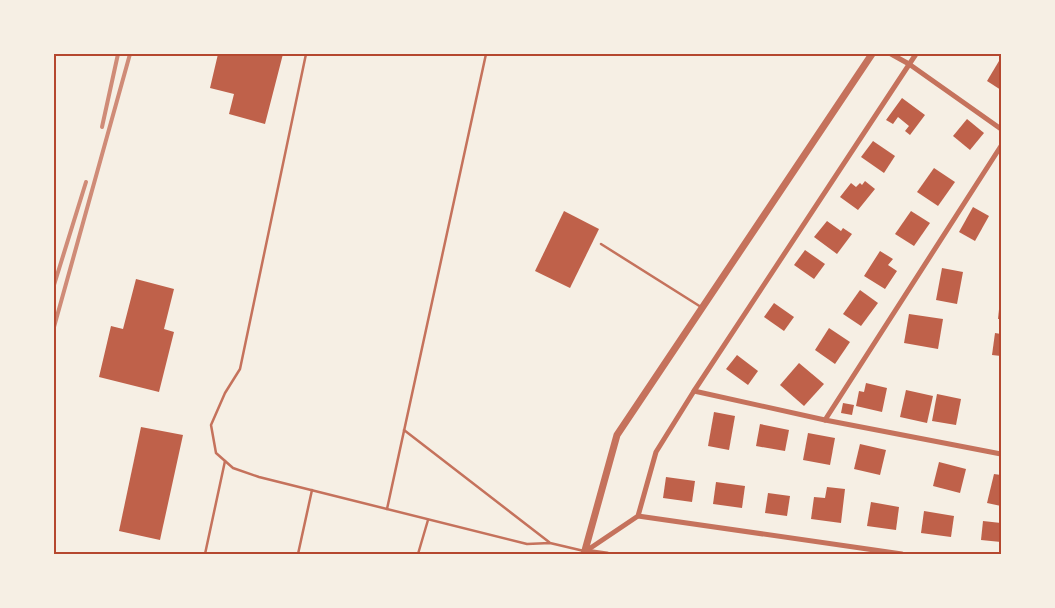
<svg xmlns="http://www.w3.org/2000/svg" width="1055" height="608" font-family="'Noto Sans',sans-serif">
  <rect width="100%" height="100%" fill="#f6efe4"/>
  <g fill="#bf614a">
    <polygon points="218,54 283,54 265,124 229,114 234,94 210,88"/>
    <polygon points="999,61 1001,62 1001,90 987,81"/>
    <polygon points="902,98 925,115 910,135 905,131 909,126 898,117 893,124 886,120"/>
    <polygon points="967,119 984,133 970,150 953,136"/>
    <polygon points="873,141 895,156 884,173 861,157"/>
    <polygon points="934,168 955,182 938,206 917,192"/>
    <polygon points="865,181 875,189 858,210 840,197 851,183 856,187 860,183 862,185"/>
    <polygon points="973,207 989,216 975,241 959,232"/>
    <polygon points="564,211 599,229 570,288 535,271"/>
    <polygon points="911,211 930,223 914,246 895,234"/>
    <polygon points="827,221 841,231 843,228 852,234 837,254 814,237"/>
    <polygon points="805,250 825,264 814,279 794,265"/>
    <polygon points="880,251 893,259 888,265 897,271 885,289 864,276"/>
    <polygon points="942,268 963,272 957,304 936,300"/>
    <polygon points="136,279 174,289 164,329 174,332 159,392 99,377 111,326 123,329"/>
    <polygon points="860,290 878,303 861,326 843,314"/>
    <polygon points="1000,300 1001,301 1001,319 998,319"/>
    <polygon points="774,303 794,317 784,331 764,317"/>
    <polygon points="909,314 943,319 938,349 904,343"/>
    <polygon points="829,328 850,342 835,364 815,350"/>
    <polygon points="995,333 1001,334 1001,356 992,355"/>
    <polygon points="737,355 758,371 748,385 726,369"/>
    <polygon points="799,363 824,384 804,406 780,385"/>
    <polygon points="866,383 887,388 882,412 856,406 859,391 864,392"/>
    <polygon points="906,390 933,396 927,423 900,417"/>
    <polygon points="937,394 961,399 956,425 932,421"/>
    <polygon points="843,403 854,405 852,415 841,413"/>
    <polygon points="714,412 735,416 729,450 708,446"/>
    <polygon points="760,424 789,430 785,451 756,446"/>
    <polygon points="141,427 183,435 160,540 119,531"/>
    <polygon points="808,433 835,438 830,465 803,460"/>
    <polygon points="860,444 886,450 880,475 854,469"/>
    <polygon points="939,462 966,469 960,493 933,486"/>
    <polygon points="994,474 1001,475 1001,506 987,503"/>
    <polygon points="666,477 695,481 692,502 663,498"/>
    <polygon points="716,482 745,486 742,508 713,504"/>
    <polygon points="827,487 845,489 841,523 811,519 814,497 825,498"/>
    <polygon points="768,493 790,496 787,516 765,513"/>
    <polygon points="871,502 899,507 896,530 867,526"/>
    <polygon points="924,511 954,516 951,537 921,533"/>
    <polygon points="983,521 1001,523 1001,542 981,540"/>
  </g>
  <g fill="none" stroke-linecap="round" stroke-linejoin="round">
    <g stroke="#c5725c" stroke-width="2.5">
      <polyline points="306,54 240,369 225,393 211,425 216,453 233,468 259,477 527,544 550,543 584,551"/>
      <polyline points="601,244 701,307"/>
      <polyline points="404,430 549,542"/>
      <polyline points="387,509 486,54"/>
      <polyline points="205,554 225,461"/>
      <polyline points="298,554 312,490"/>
      <polyline points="418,554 428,520"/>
    </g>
    <g stroke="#c5725c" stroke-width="5">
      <polyline points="891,54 909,64 1001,129"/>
      <polyline points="694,391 825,420 1001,454"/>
      <polyline points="825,420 1001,146"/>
      <polyline points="638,516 902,554"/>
      <polyline points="586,551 638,516 656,452 694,391 916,54"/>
      <polyline points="586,551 607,554"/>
    </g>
    <polyline stroke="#c5725c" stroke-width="7" points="584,554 617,435 872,54"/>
    <g stroke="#cf8b77" stroke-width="4">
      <polyline points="102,127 118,54"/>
      <polyline points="54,285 86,182"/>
      <polyline points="54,327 130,54"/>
    </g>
  </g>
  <rect width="1055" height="608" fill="none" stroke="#f6efe4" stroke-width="110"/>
  <rect x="55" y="55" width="945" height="498" fill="none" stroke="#b5482f" stroke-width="2"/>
</svg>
